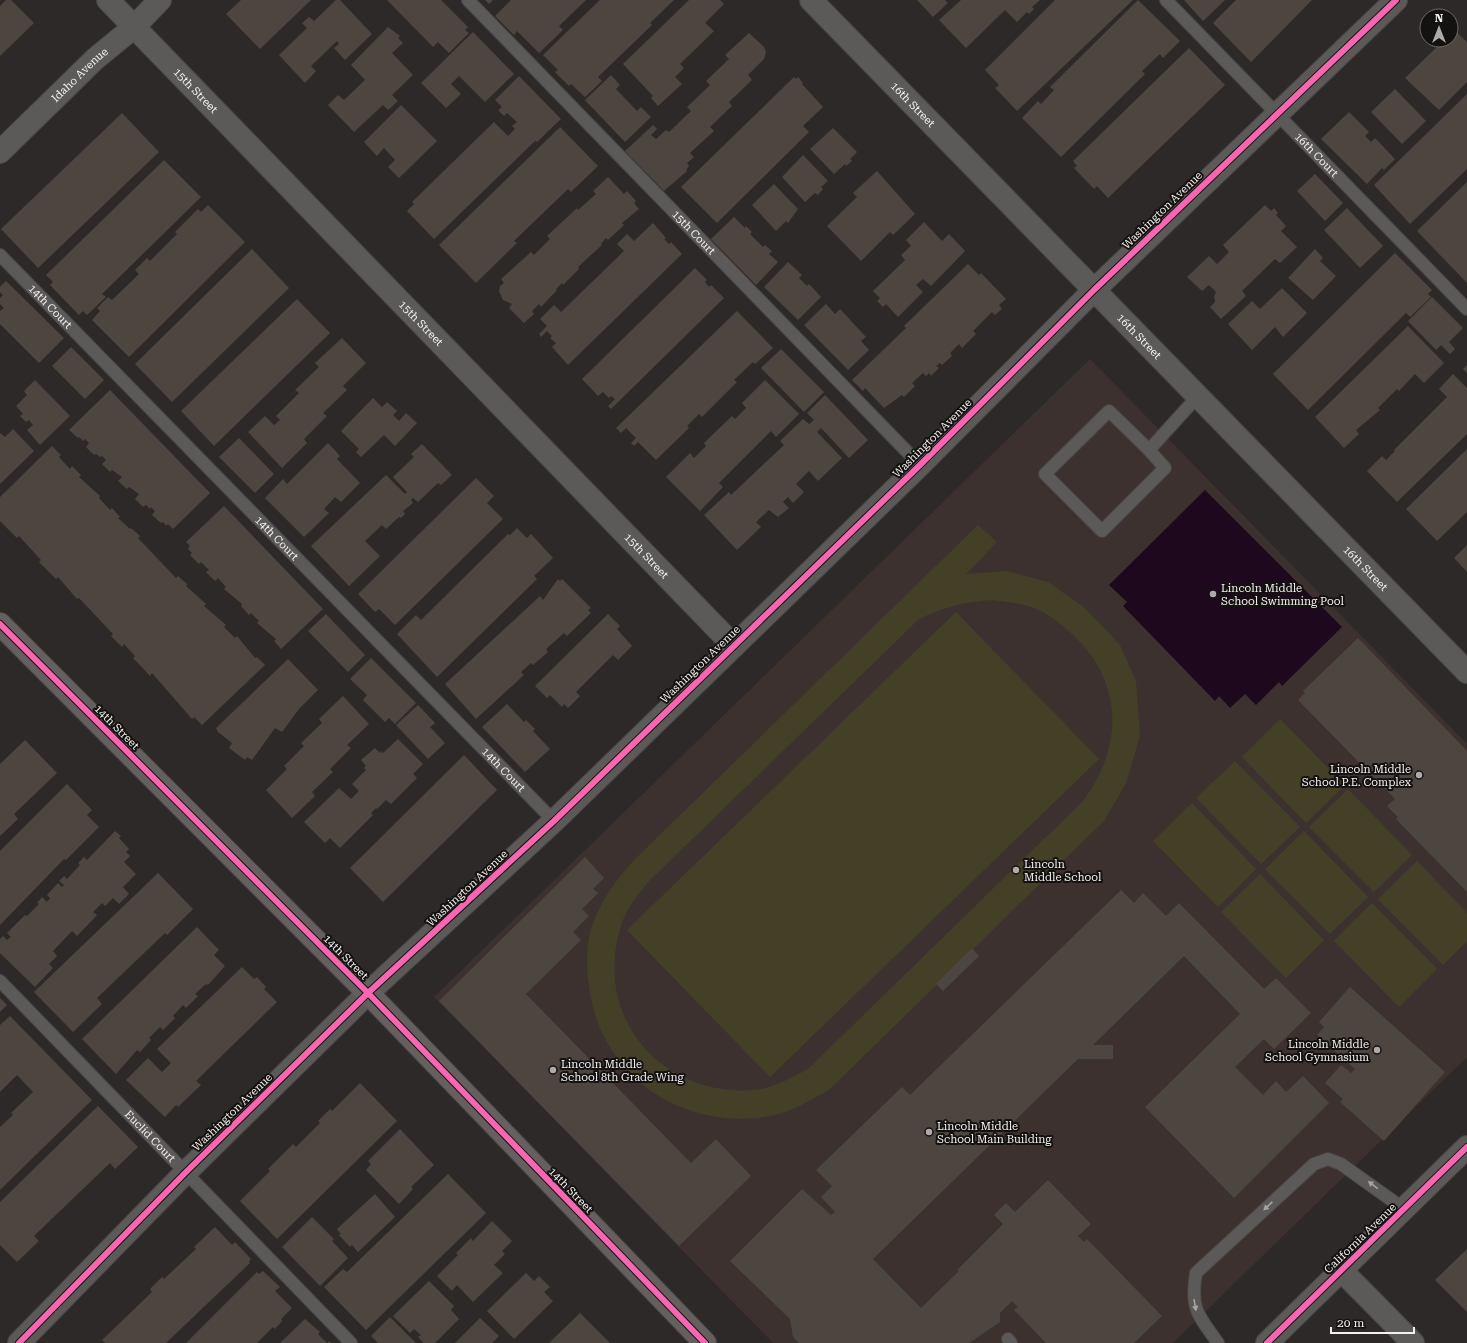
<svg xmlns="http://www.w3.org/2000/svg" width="1467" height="1343" font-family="'Roboto Serif',serif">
  <rect width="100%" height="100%" fill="#2d2928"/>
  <polygon fill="#3c312f" points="1090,359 1467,744 1467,1057 1173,1343 773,1343 434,997"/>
  <g fill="#444027" fill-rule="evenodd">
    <path d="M 978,525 L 997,542 L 966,574 L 1007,571 L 1048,582 L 1085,608 L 1120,645 L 1136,681 L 1140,736 L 1126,783 L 1104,821 L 830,1089 C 810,1101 788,1114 764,1117 C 678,1129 599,1073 589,986 C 586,968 586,946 591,929 C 600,902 615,881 634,860 ZM 991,600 C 1007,602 1024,603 1039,610 C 1055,618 1070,631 1082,644 C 1125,692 1120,753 1082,802 L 808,1069 C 794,1076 781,1084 766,1088 C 741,1093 715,1090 692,1081 C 626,1054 599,986 623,920 C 628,906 639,894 648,882 L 919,619 C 945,607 963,602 991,600 Z"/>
    <polygon points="956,612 1099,759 770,1077 627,930"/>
    <polygon points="1280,719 1345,785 1306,823 1242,757"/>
    <polygon points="1235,761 1300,827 1261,864 1196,798"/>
    <polygon points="1348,789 1412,855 1374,892 1309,827"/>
    <polygon points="1192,803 1256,869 1218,907 1153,841"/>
    <polygon points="1304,831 1368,897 1330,934 1265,869"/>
    <polygon points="1417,861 1467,913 1467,941 1443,965 1378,899"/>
    <polygon points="1260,874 1324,940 1286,978 1221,912"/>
    <polygon points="1372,903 1437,969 1399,1007 1334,941"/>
  </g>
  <polygon fill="#1d081d" points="1205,490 1342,627 1282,686 1279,682 1256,705 1245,694 1230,708 1219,696 1215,701 1123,606 1127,602 1109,585"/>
  <g fill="#4d4640">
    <polygon points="6,0 11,0 34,23 0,56 0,6"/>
    <polygon points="241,0 311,0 260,49 226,14"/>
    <polygon points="336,0 340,0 372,34 345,60 334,48 339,44 337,41 311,66 316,71 305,83 279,55 307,28 302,23 309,17 314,21"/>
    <polygon points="387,0 441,0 468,27 465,30 469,33 449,53 438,42 433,47"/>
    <polygon points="485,0 493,0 489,4"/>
    <polygon points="511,0 586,0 559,26 563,30 539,53 517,31 514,35 495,16"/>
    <polygon points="600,0 674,0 650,23 652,25 598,77 602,81 585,97 571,84 569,86 555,72 558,70 543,55"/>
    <polygon points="689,0 720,0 724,4 705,23 714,31 680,64 684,68 675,77 682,84 658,106 651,98 653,96 623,64"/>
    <polygon points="917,0 945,0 948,3 933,17"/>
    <polygon points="961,0 1040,0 1032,7 1034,9 1029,14 1027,12 1017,22 1005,10 966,48 939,20"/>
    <polygon points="1055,0 1133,0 1017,111 995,88 999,85 985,70"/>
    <polygon points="1138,0 1180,41 1163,58 1160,54 1142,71 1145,74 1061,157 1022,118 1038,101 1041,104 1054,90 1050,87"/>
    <polygon points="1184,0 1225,0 1203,21"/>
    <polygon points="1236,0 1312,0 1251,62 1213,23"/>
    <polygon points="388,27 400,36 398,38 403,43 392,53 413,75 392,95 398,101 388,110 383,105 354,132 328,105 338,95 344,100 365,80 351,65"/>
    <polygon points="1454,30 1467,42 1467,82 1439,110 1405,78 1444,40 1451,40 1451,33"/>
    <polygon points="473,32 514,74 485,102 459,76 451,84 461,94 446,108 421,83"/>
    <polygon points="749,33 764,47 766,52 764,59 748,75 752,80 729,102 732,106 710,127 714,131 690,153 694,157 687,163 689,166 686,170 687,171 664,191 625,151 653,125 657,129 651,135 656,139 666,130 669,132 691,111 687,107 710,85 706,81 729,59 725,55"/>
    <polygon points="1189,48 1225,85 1108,198 1097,186 1094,189 1074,168 1077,166 1073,161"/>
    <polygon points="611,75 620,85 616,89 637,111 641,107 651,117 625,142 585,100"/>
    <polygon points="519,76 561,119 537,142 535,141 434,239 407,211 414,204 412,202 494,122 508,136 515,129 512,126 517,122 507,113 504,116 498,110 502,107 495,100"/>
    <polygon points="794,77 796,79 798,77 803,83 802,84 823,107 803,126 809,132 717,223 681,187"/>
    <polygon points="1395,89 1426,121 1402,144 1371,112"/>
    <polygon points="1467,94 1467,169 1410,224 1374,185"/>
    <polygon points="401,105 437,141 399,178 388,167 395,160 384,148 377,156 364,142"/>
    <polygon points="1349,112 1369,132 1365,136 1371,142 1375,138 1395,159 1384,170 1382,168 1367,184 1321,139"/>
    <polygon points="122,113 159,152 38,268 1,229"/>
    <polygon points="560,127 598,166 571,192 568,189 514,241 517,243 476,283 439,245"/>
    <polygon points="833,128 857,152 850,159 852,161 846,166 845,164 834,174 810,149"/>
    <polygon points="803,155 828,181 821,187 823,189 818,195 815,193 805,202 782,177"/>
    <polygon points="164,160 201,197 102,294 106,297 87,315 83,311 79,315 50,285 53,282 46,275"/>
    <polygon points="877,171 915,214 893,235 890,232 861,261 827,226 857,197 853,193"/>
    <polygon points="1315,174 1343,203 1325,221 1297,191"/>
    <polygon points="608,177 624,194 627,191 636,201 634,203 639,209 622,223 624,225 608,240 606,238 601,244 602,245 578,267 579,269 563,285 562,283 556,289 557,290 541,307 539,304 532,311 534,314 524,323 509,308 512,304 503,300 499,291 500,286 504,283 501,279 531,252 534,255 550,239 547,236 577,208 578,210 596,194 593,191"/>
    <polygon points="1467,182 1467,283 1417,231"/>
    <polygon points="774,184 798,209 788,223 786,221 776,231 752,205"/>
    <polygon points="208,205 245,242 129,357 92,320 100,311 97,308 108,297 112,300 139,274 135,270 147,258 150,261 177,234 175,232 198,209 201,212"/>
    <polygon points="1265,205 1271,211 1274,208 1278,213 1276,215 1286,226 1281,231 1297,247 1280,263 1275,259 1242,291 1246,296 1221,319 1210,307 1215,302 1214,296 1216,292 1209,285 1202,291 1187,277 1209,256 1217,264 1229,252 1223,245"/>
    <polygon points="1347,208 1383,246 1360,268 1324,230"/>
    <polygon points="734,217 745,228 746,226 752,232 750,234 763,247 765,245 772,251 769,254 778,262 756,285 711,239"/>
    <polygon points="924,222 942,241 949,234 965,251 931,286 923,279 916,285 923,292 898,317 886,304 883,307 877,301 880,298 873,291 905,260 901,255 911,246 906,240"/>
    <polygon points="653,223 666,238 664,239 669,244 671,242 682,254 568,365 552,347 556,343 550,338 552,336 547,331 541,337 539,334 547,326 540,319 554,305 561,312 624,251 617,244 627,234 634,241"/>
    <polygon points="252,249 289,288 172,402 135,364"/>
    <polygon points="1315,249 1323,258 1320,261 1336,276 1313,300 1288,278"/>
    <polygon points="1395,253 1432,290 1428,294 1431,297 1410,317 1406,313 1308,410 1273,374"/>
    <polygon points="788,262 802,275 799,278 807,286 809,284 821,297 798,320 764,287"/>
    <polygon points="968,264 979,275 981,273 1006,299 999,305 1002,309 995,315 992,312 973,331 976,334 962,348 959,344 950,353 952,356 942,365 940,363 936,366 939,368 931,376 929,373 926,376 923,373 912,383 915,386 904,397 902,395 884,408 865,388 863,391 852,380 906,328 904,326"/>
    <polygon points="695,268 707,280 705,282 709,287 711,285 724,298 611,409 608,406 615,399 611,396 609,398 603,392 598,396 582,379"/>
    <polygon points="6,281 64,338 39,363 0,324 0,311 4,308 0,304 0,298 3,295 0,292 0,287"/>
    <polygon points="1282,288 1307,313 1283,337 1275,327 1252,350 1228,324 1252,301 1260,309"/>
    <polygon points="1432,297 1463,328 1449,342 1455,349 1450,354 1441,345 1436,350 1408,321"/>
    <polygon points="297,299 330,333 214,446 181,411"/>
    <polygon points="826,304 835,314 840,309 866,337 861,341 869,350 848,370 804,325"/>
    <polygon points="737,311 773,348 755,364 753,362 734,380 737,382 702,417 699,414 687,426 689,428 656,460 638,442 634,446 631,443 636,438 626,428 621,433 616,428"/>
    <polygon points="1408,326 1444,363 1424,383 1415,374 1399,391 1397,389 1378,408 1380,410 1356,430 1359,434 1344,448 1315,417"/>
    <polygon points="342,338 366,363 343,386 347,390 323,413 327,416 304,439 307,443 282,468 248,432 265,416 274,425 280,420 276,416 299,393 295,390 319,367 315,363"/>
    <polygon points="71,347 104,380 85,399 52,366"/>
    <polygon points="781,349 824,392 804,412 761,368"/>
    <polygon points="1467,365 1467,373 1463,369"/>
    <polygon points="1453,374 1467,388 1467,434 1397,502 1367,471 1382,456 1386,460 1395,451 1394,450 1447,397 1439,389"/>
    <polygon points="35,380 70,416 40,445 27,430 33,425 29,420 26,422 20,416 23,414 16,406 27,395 24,391"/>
    <polygon points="765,380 799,414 776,437 771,431 719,483 723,487 700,511 666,477 690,453 694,458 706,446 704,443 732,416 735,419 746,408 742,403"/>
    <polygon points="110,390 210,493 173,529 168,524 166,526 163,522 161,523 152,515 155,511 151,507 150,509 146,505 143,507 135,499 139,494 129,487 127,489 118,481 122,477 112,470 110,472 102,464 106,460 102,456 100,457 96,454 94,455 86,447 89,443 85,439 83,441 79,437 78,438 69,430"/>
    <polygon points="825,395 868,440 849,458 821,428 817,432 842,458 818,481 809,471 796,484 804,492 793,503 788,497 783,502 789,508 778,517 769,510 756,522 761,527 737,550 704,515 729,492 731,495 784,445 780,441 803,419 809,424 814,420 807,413"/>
    <polygon points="373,398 382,407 387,402 397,411 393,415 399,421 406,413 417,423 395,446 384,435 361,457 356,452 359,449 341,431"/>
    <polygon points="13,429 34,451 0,484 0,433 5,437"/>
    <polygon points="239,438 274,474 255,493 219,457"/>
    <polygon points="328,443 340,456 337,459 360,483 341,502 335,497 324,509 329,513 304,537 265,498 283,479 287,484"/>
    <polygon points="422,444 452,475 441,485 438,483 418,502 413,498 411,500 413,503 403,511 405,514 401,518 399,517 386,529 382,525 365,541 380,556 349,586 311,546 386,475 405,494 407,492 393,477 414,457 411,454"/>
    <polygon points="52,446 61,455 59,457 70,469 72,466 81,475 79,477 100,496 99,498 110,510 112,508 120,517 118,518 130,529 131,528 140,536 138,538 176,578 178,576 187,584 186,586 206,604 204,606 226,625 224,627 235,638 237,636 255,658 257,657 265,665 202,725 194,717 192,719 152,673 150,676 133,658 135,656 124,644 122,647 111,636 113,634 79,598 77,599 58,577 56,579 39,562 41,560 19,536 17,538 0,521 0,497"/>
    <polygon points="1467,449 1467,512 1437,541 1406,509"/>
    <polygon points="476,478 494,496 487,503 503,519 395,625 379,609 375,612 358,594"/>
    <polygon points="224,506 323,609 281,649 274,641 276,639 257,623 259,621 251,613 249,615 241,606 242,604 224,589 226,587 218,578 215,581 206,572 209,570 201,562 199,564 190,555 192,553 188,549 190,546 186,542"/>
    <polygon points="517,528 527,538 531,534 553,558 534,576 537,579 437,677 397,634 416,615 421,620 508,534 510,535"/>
    <polygon points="1467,545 1467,572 1454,558"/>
    <polygon points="558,579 560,581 562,579 591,608 588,610 591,613 567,636 564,633 546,649 548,652 533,665 531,663 521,672 524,675 476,719 445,684 540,596 543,600"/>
    <polygon points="326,614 365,655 348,672 308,631"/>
    <polygon points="608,614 620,626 617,629 632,646 618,660 613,655 576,692 580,696 568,708 564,704 562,707 550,695 547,698 535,686"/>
    <polygon points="1358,638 1467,751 1467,892 1396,819 1398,817 1387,806 1395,799 1298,700 1305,693 1303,691"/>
    <polygon points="371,658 416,703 395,724 389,718 385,722 363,700 367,695 350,679"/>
    <polygon points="288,659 318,690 299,709 282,732 275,728 252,760 247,757 245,760 229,748 232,743 218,732 216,728"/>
    <polygon points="343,696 369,724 347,745 351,748 330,769 333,772 312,792 315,796 292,818 266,790 287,769 284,766 304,746 301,743 322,723 319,719"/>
    <polygon points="507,704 524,722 526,720 535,729 533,731 550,749 525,772 482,727"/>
    <polygon points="418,705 435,723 430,727 445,743 428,759 396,725"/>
    <polygon points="398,739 423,764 413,774 417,778 391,804 386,800 377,809 376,808 371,813 373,815 340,848 330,838 325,843 304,822 339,788 351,799 359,791 352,784 366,770 364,768 366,766 361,760 375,748 380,753 381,751 383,753"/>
    <polygon points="25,740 57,773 14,814 18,819 0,836 0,764"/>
    <polygon points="464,755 497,790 383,902 350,868"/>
    <polygon points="67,784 92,810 87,815 99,827 66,860 64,859 0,925 0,851"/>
    <polygon points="115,831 121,836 119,838 129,849 126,852 130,856 124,862 136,874 123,887 129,894 119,904 113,898 105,906 102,903 93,912 97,915 77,936 72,931 53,951 57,956 49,964 53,968 35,987 0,953 0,939 3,936 7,940 11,937 7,933 25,915 27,916 39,904 37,903 42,897 47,902 50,898 47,895 58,883 62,887 64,885 59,881 64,876 67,879 80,865 78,863 84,857 87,860"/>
    <polygon points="585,857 604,878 593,889 598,893 582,909 589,916 573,932 581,940 526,994 691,1163 716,1139 751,1176 679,1246 439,1001"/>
    <polygon points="158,873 193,909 167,935 165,933 97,998 102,1004 73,1032 34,992"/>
    <polygon points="1121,890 1134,903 1143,893 1166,916 1179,903 1264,989 1276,978 1311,1013 1274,1049 1264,1039 1235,1067 1263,1095 1276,1081 1286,1092 1303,1076 1329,1103 1234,1198 1145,1107 1240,1014 1184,956 1093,1045 1113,1045 1113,1059 1078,1059 873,1259 921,1308 959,1271 957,1270 1003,1224 994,1215 1006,1203 1015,1212 1048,1180 1091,1224 1078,1236 1084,1242 1087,1239 1162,1316 1134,1343 1046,1343 1014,1310 1018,1307 1012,1301 1000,1313 1000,1322 969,1343 799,1343 793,1337 790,1319 730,1261 802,1189 831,1215 835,1212 821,1197 832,1186 816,1170 902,1087 910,1095"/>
    <polygon points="197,927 219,950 214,955 225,966 208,985 206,984 195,994 198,996 186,1008 183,1005 173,1016 175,1018 163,1030 160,1027 149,1038 151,1040 140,1052 137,1050 116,1074 82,1039"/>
    <polygon points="972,948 979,956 943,991 936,984"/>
    <polygon points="242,967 254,979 257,977 266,987 264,989 277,1002 196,1081 201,1085 178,1107 176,1105 165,1117 126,1080 148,1058 162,1072 171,1063 157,1049"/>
    <polygon points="1350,987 1445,1072 1384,1141 1340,1102 1343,1099 1325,1083 1341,1065 1351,1073 1355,1069 1317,1035 1324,1027 1319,1022"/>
    <polygon points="0,998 7,1005 0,1012"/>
    <polygon points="10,1016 92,1100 0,1190 0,1127 13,1115 11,1113 33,1092 17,1075 0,1092 0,1025"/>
    <polygon points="360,1083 397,1121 277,1239 240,1201 270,1171 268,1169 293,1144 296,1147 320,1123 318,1121 330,1109 332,1111"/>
    <polygon points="98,1106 138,1147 115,1169 110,1163 34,1236 39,1241 17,1262 0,1245 0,1202"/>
    <polygon points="400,1129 434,1165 411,1187 413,1189 399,1204 366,1170 371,1164 368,1161"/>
    <polygon points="448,1174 486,1213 366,1330 324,1287 343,1269 347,1272"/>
    <polygon points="375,1194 395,1217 358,1252 352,1245 350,1247 339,1235 341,1234 337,1229"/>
    <polygon points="312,1217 334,1239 332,1241 348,1258 320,1286 282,1247"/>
    <polygon points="492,1221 512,1241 502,1251 505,1254 494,1265 503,1273 473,1302 457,1285 452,1291 437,1276 458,1255 456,1253 471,1238 473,1241"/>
    <polygon points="215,1227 232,1245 235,1242 251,1259 249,1261 250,1263 166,1343 105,1343 102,1340 152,1292 150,1289 162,1277 164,1279 196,1249 194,1247"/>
    <polygon points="1467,1249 1467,1312 1435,1280"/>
    <polygon points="263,1271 280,1287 275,1291 292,1308 281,1319 282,1321 275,1329 273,1327 257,1343 186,1343 257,1272 259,1274"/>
    <polygon points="526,1273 534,1281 539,1276 550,1287 544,1292 553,1301 514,1339 487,1311"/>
    <polygon points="429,1281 454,1306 451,1310 459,1319 435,1343 424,1343 418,1337 421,1335 414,1329 410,1333 393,1316"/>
    <polygon points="580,1313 610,1343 549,1343"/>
    <polygon points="390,1317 416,1343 378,1343 371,1336"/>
    <polygon points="480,1318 499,1336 492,1343 455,1343"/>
    <polygon points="305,1319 320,1332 318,1334 327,1343 329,1341 331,1343 280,1343"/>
  </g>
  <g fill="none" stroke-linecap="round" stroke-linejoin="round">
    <g stroke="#4a4646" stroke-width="14">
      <g id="lane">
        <path id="s1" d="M 468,0 L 920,465"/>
        <path id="s2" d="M 1166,0 L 1467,309"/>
        <path id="s3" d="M 0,255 L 554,821"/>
        <polyline points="1149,450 1165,468 1102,531 1045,474 1109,411 1149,450 1198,396"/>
        <path id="s4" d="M 0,981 L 351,1343"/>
        <polyline points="1008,1339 1011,1343"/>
        <path d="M 1218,1343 C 1198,1315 1190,1309 1196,1273 L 1314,1164 L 1328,1159 L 1341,1164 L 1404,1209"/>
      </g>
    </g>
    <g stroke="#4a4646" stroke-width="24">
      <g id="street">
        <path id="s5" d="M 108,0 L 734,646"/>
        <path id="s6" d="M 811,0 L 1467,672"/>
        <path id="s7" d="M 0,152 L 95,59 L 134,27 L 160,0"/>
        <polyline points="1341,1270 1413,1343"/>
        <polyline points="19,1343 185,1173 368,993 554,821 920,465 1094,290 1396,0"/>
        <polyline points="1267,1343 1467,1147"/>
      </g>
    </g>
    <g stroke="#4a4646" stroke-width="24">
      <polyline id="secondary" points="0,624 368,993 705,1343"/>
    </g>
    <use href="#lane" stroke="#5c5959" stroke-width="12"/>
    <use href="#street" stroke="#5c5959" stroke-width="22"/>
    <use href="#secondary" stroke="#665f60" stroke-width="22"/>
    <g stroke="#141211" stroke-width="8">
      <g id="cycleway">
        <polyline points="0,624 368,993 705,1343"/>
        <polyline points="19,1343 185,1173 368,993 554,821 920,465 1094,290 1396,0"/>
        <polyline points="1267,1343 1467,1147"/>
      </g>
    </g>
    <use href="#cycleway" stroke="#f766af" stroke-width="6"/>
  </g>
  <defs><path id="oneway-solid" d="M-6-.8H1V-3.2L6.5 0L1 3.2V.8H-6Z"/></defs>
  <g fill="#a8a4a4">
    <use href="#oneway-solid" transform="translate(1373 1185) rotate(-143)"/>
    <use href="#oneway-solid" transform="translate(1268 1206) rotate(137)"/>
    <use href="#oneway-solid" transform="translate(1195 1305) rotate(80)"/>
  </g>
  <g fill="#aeaaa9" stroke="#141211" stroke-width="1.5">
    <circle cx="1213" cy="594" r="4"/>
    <circle cx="1419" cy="775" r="4"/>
    <circle cx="1016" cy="870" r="4"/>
    <circle cx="1377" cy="1050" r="4"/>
    <circle cx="553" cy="1070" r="4"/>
    <circle cx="929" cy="1132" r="4"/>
  </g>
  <g text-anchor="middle" stroke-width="4" stroke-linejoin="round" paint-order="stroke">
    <g font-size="11" fill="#f4f0ef" stroke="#141211">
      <text dy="4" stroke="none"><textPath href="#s7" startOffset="111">Idaho Avenue</textPath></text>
      <text dy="4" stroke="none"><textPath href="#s5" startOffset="126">15th Street</textPath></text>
      <text dy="4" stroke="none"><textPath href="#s6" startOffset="146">16th Street</textPath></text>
      <text dy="4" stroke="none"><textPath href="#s2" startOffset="216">16th Court</textPath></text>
      <text transform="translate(1162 210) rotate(-44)" y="4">Washington Avenue</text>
      <text dy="4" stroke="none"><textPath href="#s1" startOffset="324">15th Court</textPath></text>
      <text dy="4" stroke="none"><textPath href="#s3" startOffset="72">14th Court</textPath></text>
      <text dy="4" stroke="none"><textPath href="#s5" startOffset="450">15th Street</textPath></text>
      <text dy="4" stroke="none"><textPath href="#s6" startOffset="470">16th Street</textPath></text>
      <text transform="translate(932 438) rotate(-45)" y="4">Washington Avenue</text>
      <text dy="4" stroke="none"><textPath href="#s3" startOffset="396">14th Court</textPath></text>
      <text dy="4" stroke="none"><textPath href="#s5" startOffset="774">15th Street</textPath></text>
      <text dy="4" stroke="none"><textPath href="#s6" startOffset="794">16th Street</textPath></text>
      <text transform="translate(700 664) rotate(-44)" y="4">Washington Avenue</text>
      <text transform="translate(117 727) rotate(45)" y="4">14th Street</text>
      <text dy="4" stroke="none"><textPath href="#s3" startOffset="720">14th Court</textPath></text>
      <text transform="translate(467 888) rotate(-43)" y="4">Washington Avenue</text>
      <text transform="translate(346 957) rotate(45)" y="4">14th Street</text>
      <text transform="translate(232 1112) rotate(-44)" y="4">Washington Avenue</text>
      <text dy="4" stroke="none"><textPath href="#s4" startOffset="216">Euclid Court</textPath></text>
      <text transform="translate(571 1190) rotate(46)" y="4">14th Street</text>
      <text transform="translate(1360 1238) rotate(-44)" y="4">California Avenue</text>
    </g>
    <g font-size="11" fill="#f4f0ef" stroke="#141211" text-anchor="start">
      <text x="1221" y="592">Lincoln Middle<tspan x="1221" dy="13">School Swimming Pool</tspan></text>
      <text x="1411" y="773" text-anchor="end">Lincoln Middle<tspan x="1411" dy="13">School P.E. Complex</tspan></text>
      <text x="1024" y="868">Lincoln<tspan x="1024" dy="13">Middle School</tspan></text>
      <text x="1369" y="1048" text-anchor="end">Lincoln Middle<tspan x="1369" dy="13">School Gymnasium</tspan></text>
      <text x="561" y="1068">Lincoln Middle<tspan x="561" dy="13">School 8th Grade Wing</tspan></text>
      <text x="937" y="1130">Lincoln Middle<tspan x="937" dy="13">School Main Building</tspan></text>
    </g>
  </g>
  <g transform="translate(1439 28)"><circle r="19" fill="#141211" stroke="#6e6b6a"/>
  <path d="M0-3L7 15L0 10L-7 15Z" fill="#aeaaa9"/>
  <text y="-6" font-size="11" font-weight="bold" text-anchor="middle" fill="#f4f0ef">N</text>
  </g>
  <path d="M1331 1327v6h83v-6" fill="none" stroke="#f4f0ef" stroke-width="2"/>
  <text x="1337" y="1327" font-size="12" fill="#f4f0ef" stroke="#141211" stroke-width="3" paint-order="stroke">20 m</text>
</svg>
